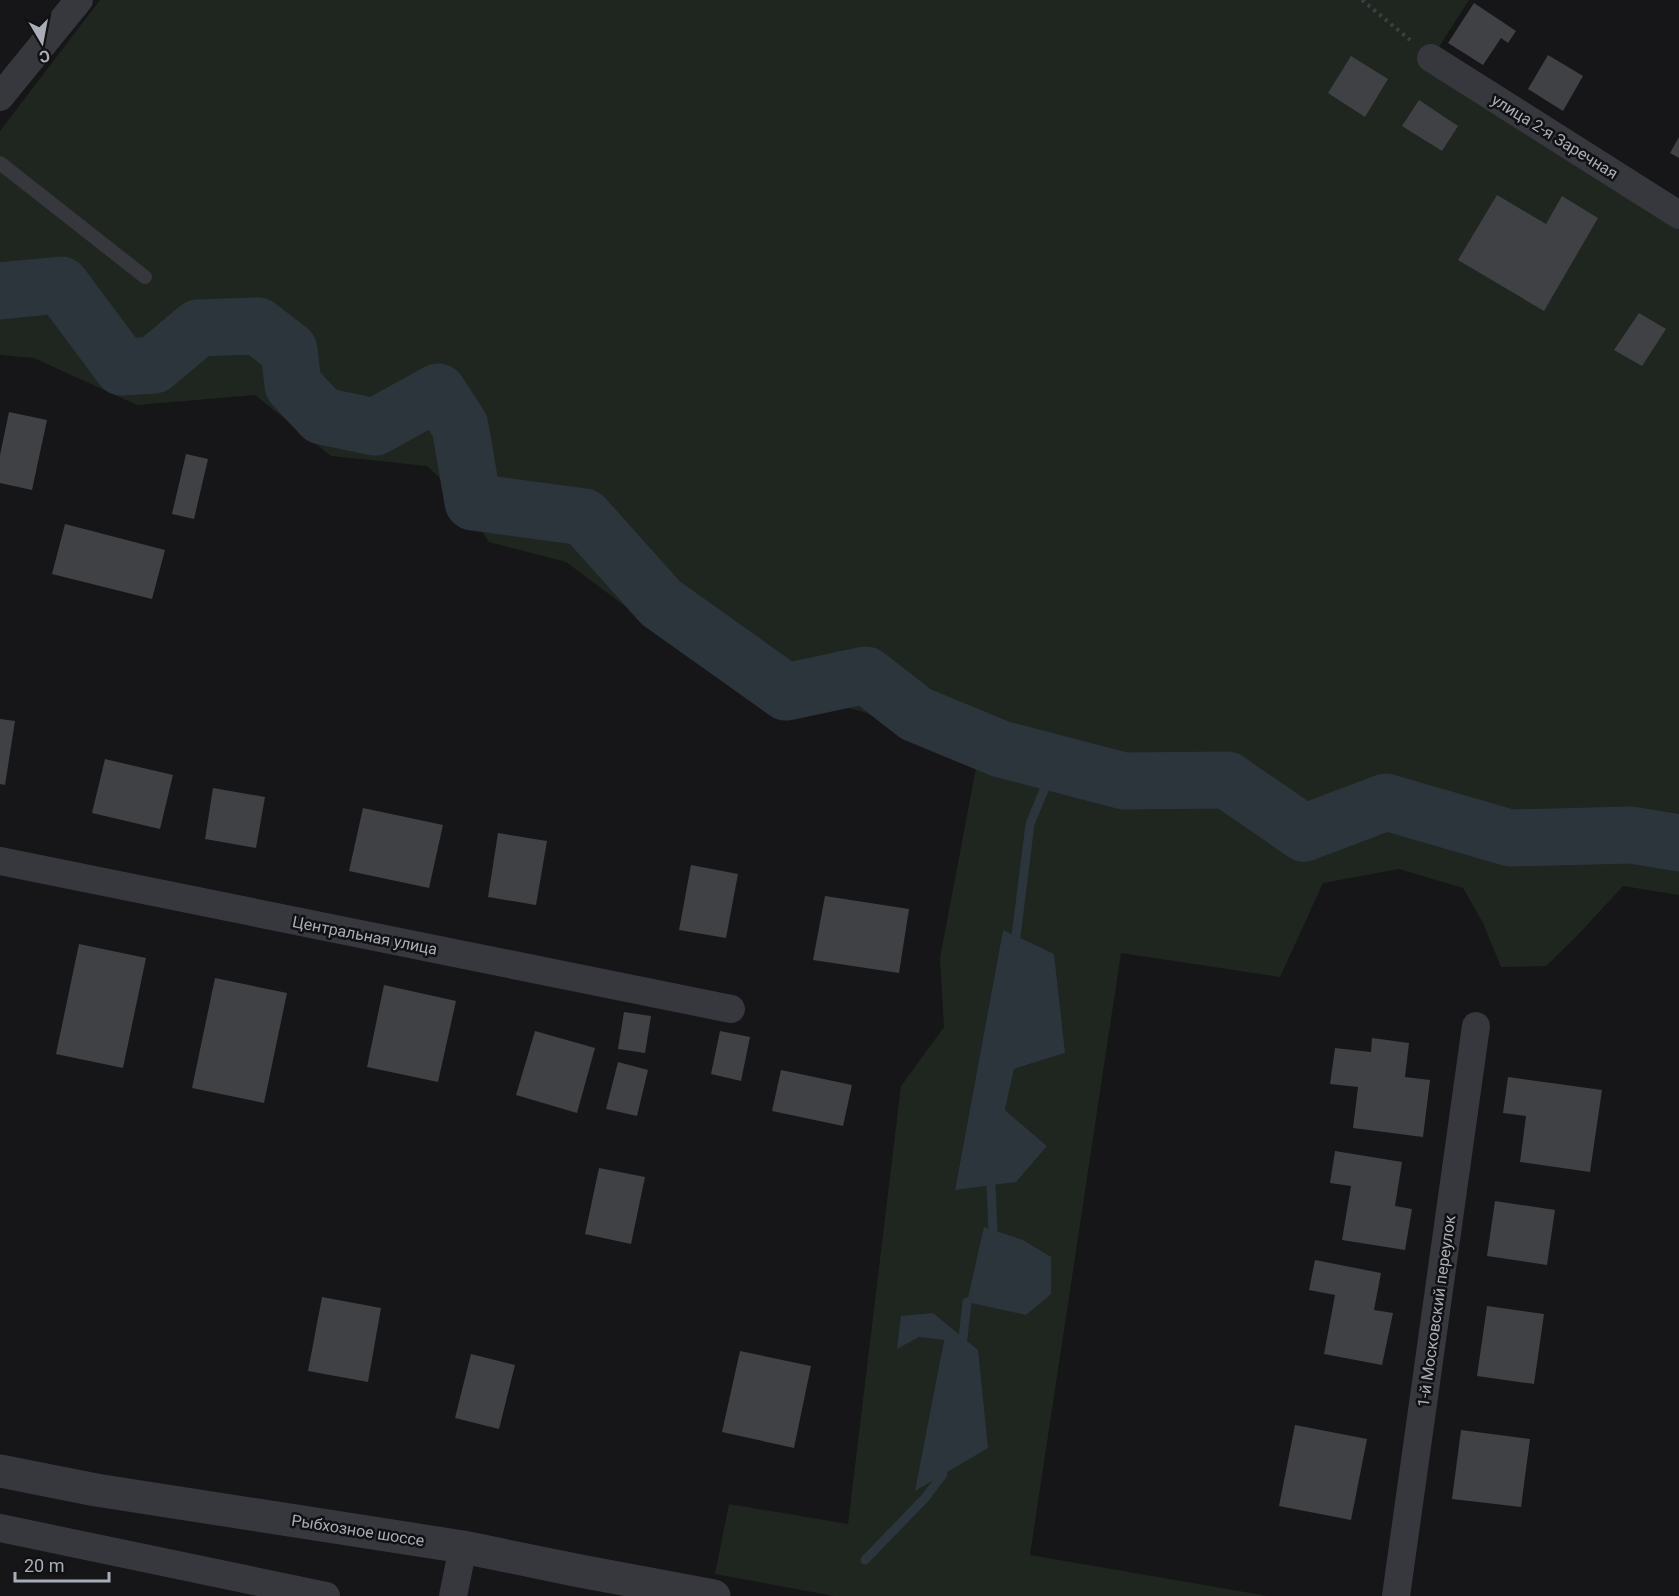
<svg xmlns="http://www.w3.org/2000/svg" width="1679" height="1596" font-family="Roboto,sans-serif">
  <rect width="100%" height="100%" fill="#161618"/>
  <path fill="#1e261f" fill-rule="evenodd" d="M 100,0 L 1469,0 L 1437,50 L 1679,204 L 1679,895 L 1623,886 L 1575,938 L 1546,966 L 1501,967 L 1483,923 L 1463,888 L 1399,869 L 1323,883 L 1280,977 L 1121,953 L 1030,1555 L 1268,1596 L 834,1596 L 715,1574 L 729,1504 L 848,1524 L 901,1086 L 944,1027 L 940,958 L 976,768 L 867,713 L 744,680 L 701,663 L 566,562 L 489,542 L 457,494 L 427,466 L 331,456 L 255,395 L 137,405 L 34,358 L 0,355 L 0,131 ZM 1003,930 L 1065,1053 L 1014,1069 L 1005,1110 L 1047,1146 L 955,1190 ZM 933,1313 L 988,1447 L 916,1490 L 944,1339 L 919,1337 L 897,1348 Z"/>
  <g fill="#2c353c">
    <polygon points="1003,930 1054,954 1065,1053 1014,1069 1005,1110 1047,1146 1016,1182 955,1190"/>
    <polygon points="984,1227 1023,1240 1051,1257 1051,1294 1026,1315 967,1302"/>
    <polygon points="933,1313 978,1350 988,1448 915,1491 944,1340 919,1337 897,1349 901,1316"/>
  </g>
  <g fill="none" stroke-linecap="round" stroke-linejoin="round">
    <g stroke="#2c353c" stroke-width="9">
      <polyline points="1016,936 1030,824 1055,763"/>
      <polyline points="991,1186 993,1230"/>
      <polyline points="963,1338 967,1302"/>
      <polyline points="865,1560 925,1498 943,1474"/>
    </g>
    <polyline stroke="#2c353c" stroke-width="57" points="0,291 61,285 122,367 154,365 198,328 258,326 289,350 293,385 322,416 375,427 438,392 460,426 473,502 584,517 661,603 786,692 866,675 916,714 1001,749 1124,781 1227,780 1304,833 1386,802 1510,838 1631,835 1679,843"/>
  </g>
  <g fill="#404145">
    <polygon points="1474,3 1516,31 1508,43 1501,38 1483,65 1448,43"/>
    <polygon points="1548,55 1583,76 1563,111 1528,89"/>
    <polygon points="1351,56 1388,79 1365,117 1328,93"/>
    <polygon points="1419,100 1458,126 1442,151 1402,126"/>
    <polygon points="1679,137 1679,158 1670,153"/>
    <polygon points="1497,195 1546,224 1562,196 1598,218 1544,311 1458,260"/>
    <polygon points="1639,313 1666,329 1642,366 1614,350"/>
    <polygon points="9,412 47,420 32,490 0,483 0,455"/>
    <polygon points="186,454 208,459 194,519 172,514"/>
    <polygon points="65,524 165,550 152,599 52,574"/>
    <polygon points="0,719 15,721 5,785 0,784"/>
    <polygon points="105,759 173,775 160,829 92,813"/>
    <polygon points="213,788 265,797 256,848 205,839"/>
    <polygon points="363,808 443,825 429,888 349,871"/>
    <polygon points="498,833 547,841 536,905 488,897"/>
    <polygon points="691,865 738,874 726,938 679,930"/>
    <polygon points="825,896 909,909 899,973 813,960"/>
    <polygon points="79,944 146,958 123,1068 56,1054"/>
    <polygon points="215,978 287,993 264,1103 192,1088"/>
    <polygon points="384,985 456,1001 438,1082 367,1067"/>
    <polygon points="624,1012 651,1016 645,1053 618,1049"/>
    <polygon points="535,1031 595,1048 577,1113 516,1095"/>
    <polygon points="720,1031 750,1037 741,1081 711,1074"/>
    <polygon points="1372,1038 1409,1043 1405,1077 1430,1080 1423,1137 1353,1128 1358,1087 1330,1084 1335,1048 1371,1052"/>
    <polygon points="618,1062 648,1070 637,1116 606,1109"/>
    <polygon points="781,1070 852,1085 843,1126 772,1111"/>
    <polygon points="1508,1077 1602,1090 1590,1172 1520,1162 1526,1116 1503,1113"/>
    <polygon points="1335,1151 1402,1162 1395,1206 1412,1209 1405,1250 1342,1240 1351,1186 1330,1183"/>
    <polygon points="599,1168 645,1177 631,1244 585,1234"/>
    <polygon points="1495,1201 1555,1210 1547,1265 1487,1256"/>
    <polygon points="1315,1260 1381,1273 1374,1310 1393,1313 1382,1365 1324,1354 1335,1295 1309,1290"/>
    <polygon points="322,1297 381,1308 368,1382 308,1371"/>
    <polygon points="1487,1306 1544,1314 1534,1384 1477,1376"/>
    <polygon points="740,1351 811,1366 794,1448 722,1432"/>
    <polygon points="471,1354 515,1365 499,1429 455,1418"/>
    <polygon points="1295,1425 1367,1439 1351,1520 1279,1506"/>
    <polygon points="1461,1430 1530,1439 1521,1507 1452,1499"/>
  </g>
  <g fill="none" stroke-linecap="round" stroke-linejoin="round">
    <polyline stroke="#3d3f44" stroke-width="4" stroke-dasharray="3 4.5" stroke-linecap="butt" points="1362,0 1410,40"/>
    <polyline stroke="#37383d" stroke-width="14" points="0,163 145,277"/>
    <g stroke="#37383d" stroke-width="28">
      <polyline points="1431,58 1679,215"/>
      <polyline points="0,97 79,0"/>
      <polyline points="0,861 731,1009"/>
      <polyline points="0,1528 326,1596"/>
      <polyline points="453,1596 463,1547"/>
      <polyline points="1396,1596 1476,1026"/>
    </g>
    <polyline stroke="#37383d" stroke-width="33" points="0,1471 96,1490 463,1547 580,1571 714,1596"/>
  </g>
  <g text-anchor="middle" stroke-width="5" stroke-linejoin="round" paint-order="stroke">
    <g font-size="16" fill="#a8adb8" stroke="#111113">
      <text transform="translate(1555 136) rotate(32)" y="6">улица 2-я Заречная</text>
      <text transform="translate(365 935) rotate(11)" y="6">Центральная улица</text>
      <text transform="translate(1436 1311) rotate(-82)" y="6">1-й Московский переулок</text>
      <text transform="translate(358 1530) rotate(9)" y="6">Рыбхозное шоссе</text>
    </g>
  </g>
  <g transform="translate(42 42) rotate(170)" stroke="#111113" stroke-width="4.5" paint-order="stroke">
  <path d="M0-4.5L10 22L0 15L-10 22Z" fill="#a8adb8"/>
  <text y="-9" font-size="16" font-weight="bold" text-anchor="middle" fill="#a8adb8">С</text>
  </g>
  <path d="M15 1572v9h94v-9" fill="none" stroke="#a8adb8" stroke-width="3"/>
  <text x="24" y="1572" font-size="18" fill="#a8adb8" stroke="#111113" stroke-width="4.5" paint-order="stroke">20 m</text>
</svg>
